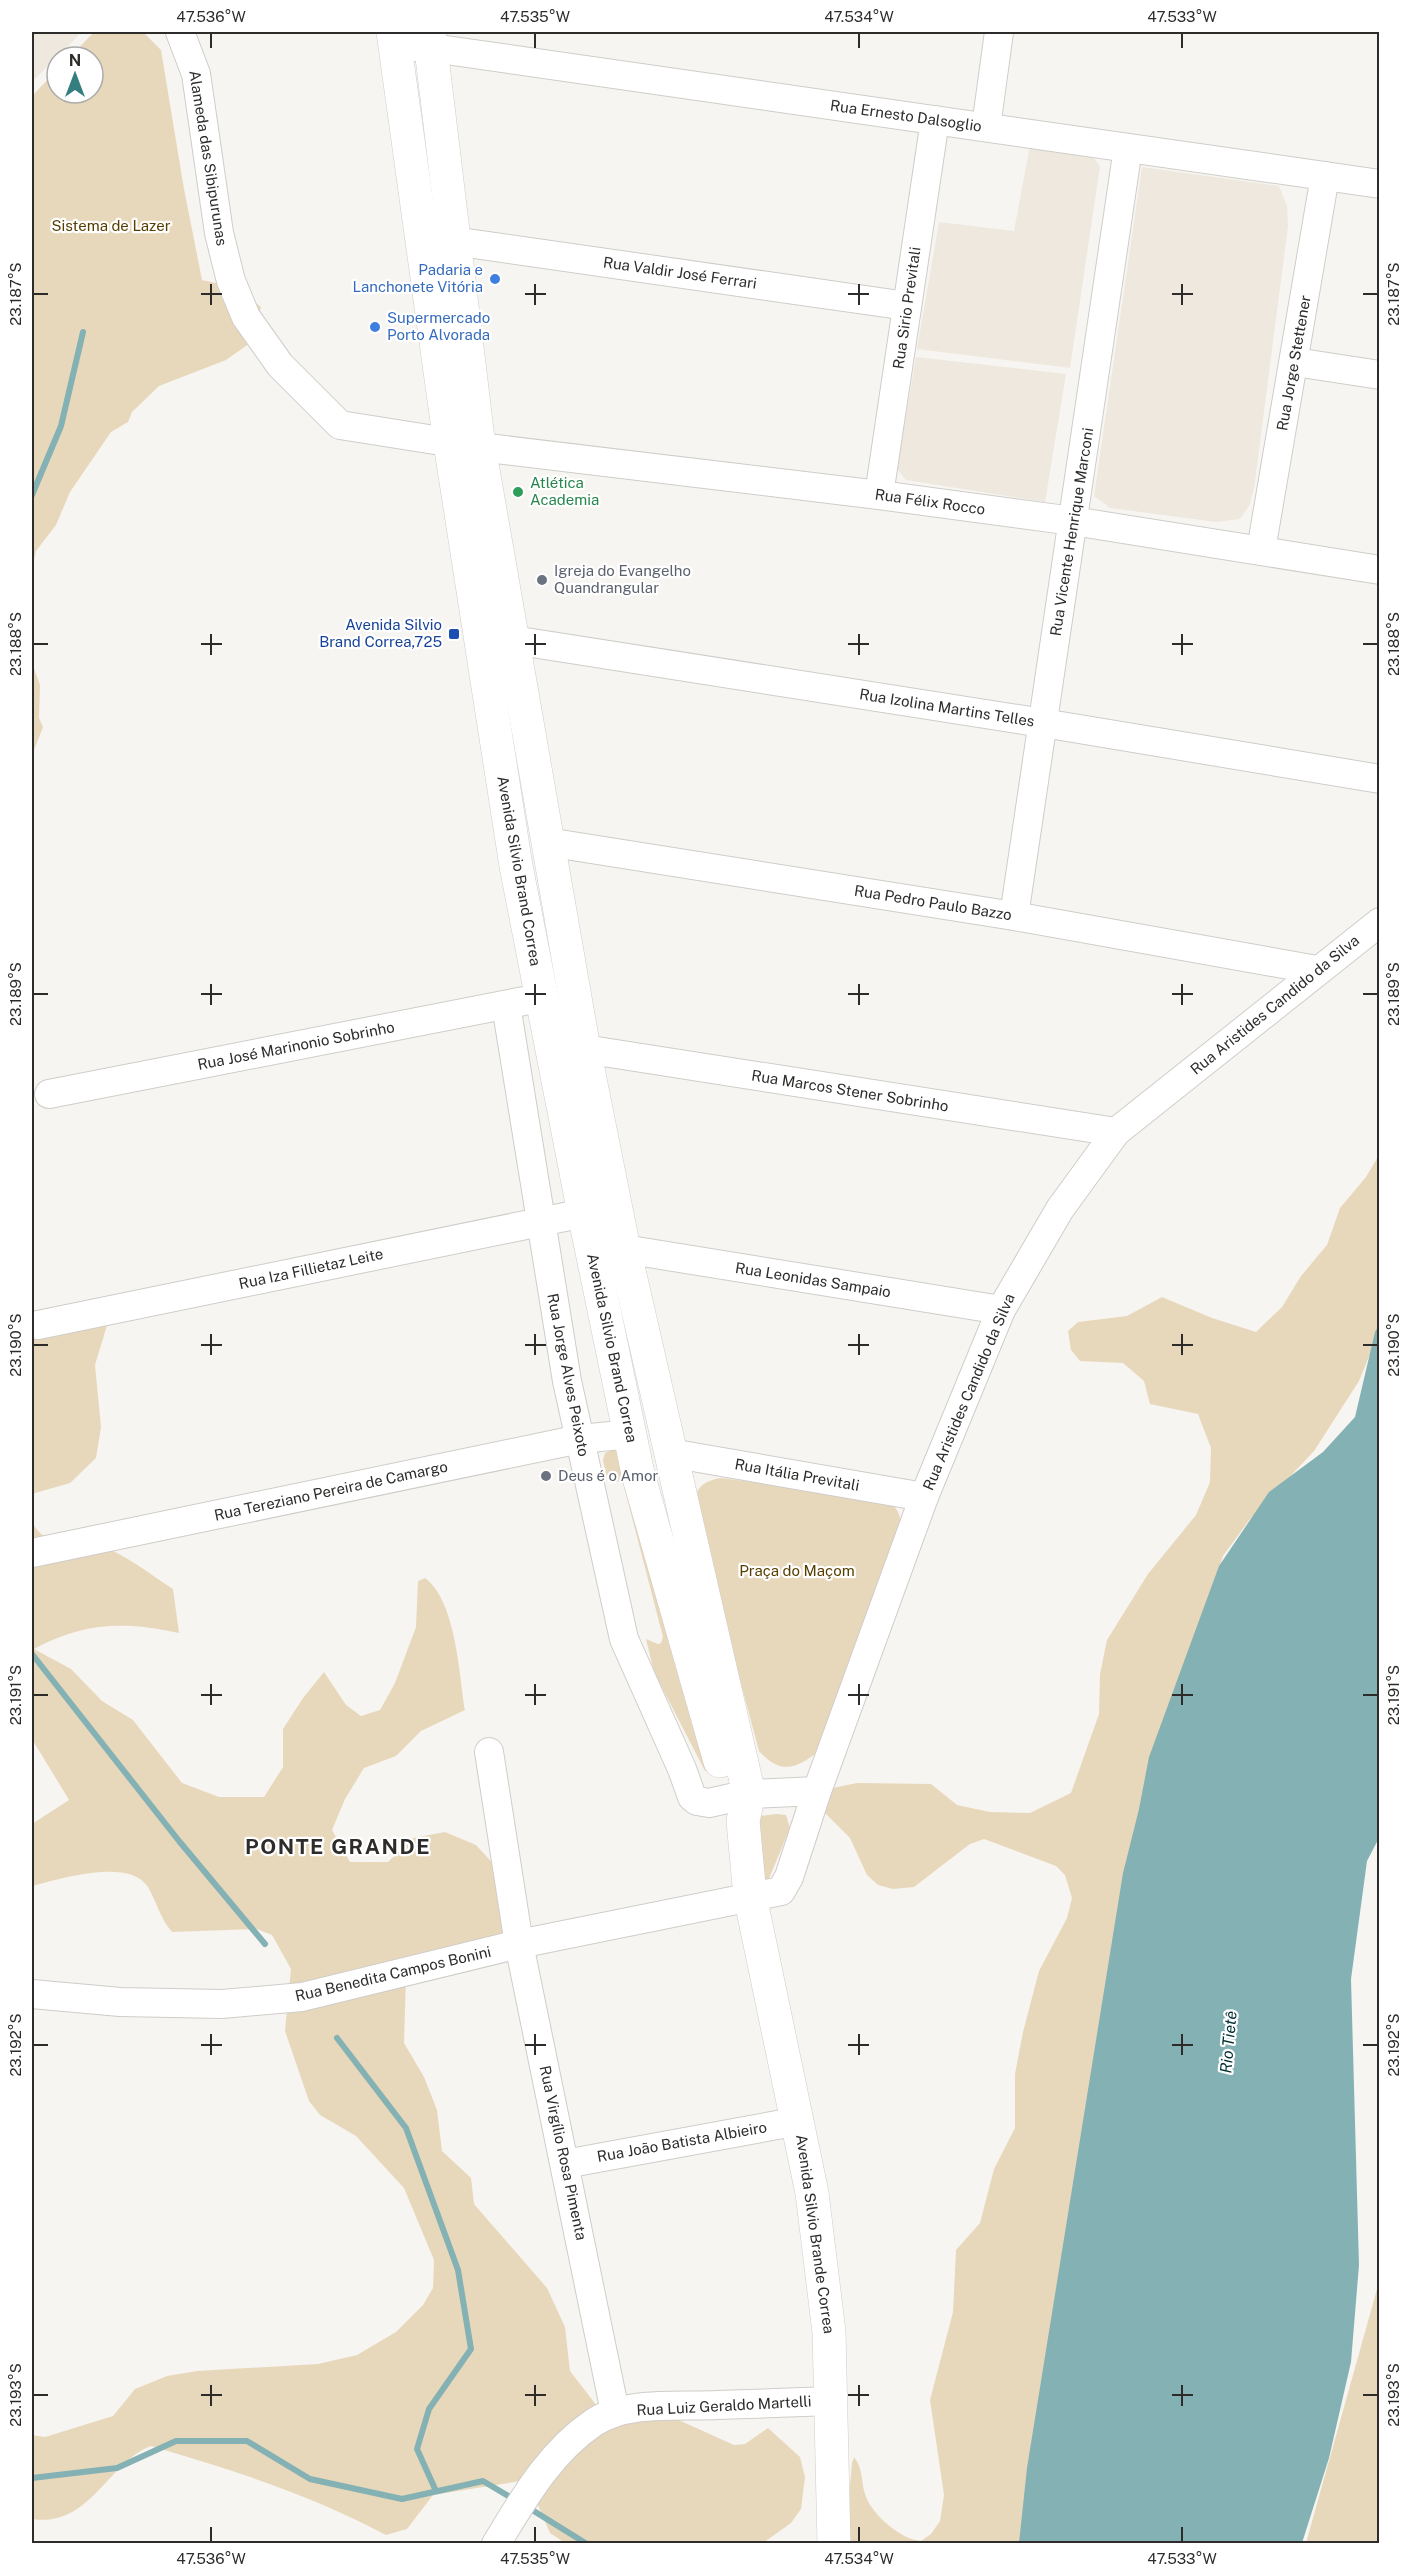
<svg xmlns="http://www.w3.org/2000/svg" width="1411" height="2575" font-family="'Public Sans',sans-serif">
  <rect width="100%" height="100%" fill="#f7f5f1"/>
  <g fill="#eee8de">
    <polygon points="32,32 82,32 32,82"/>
    <polygon points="1030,145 1090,153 1100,166 1070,368 917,349 939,222 1014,231"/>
    <polygon points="1142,167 1279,186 1287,206 1288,226 1254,489 1249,506 1240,519 1216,522 1110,508 1094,496"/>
    <polygon points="916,357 1066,374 1045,502 906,480 897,469"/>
  </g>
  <g fill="#e8d8bb">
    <polygon points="94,32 143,32 161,50 184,189 202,280 234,287 261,307 253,341 226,360 159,386 132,412 128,422 111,432 70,492 56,525 36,551 32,569 32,96 57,70 57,93 93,93 93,57 70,57"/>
    <polygon points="32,663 40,685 39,718 43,727 32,755"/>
    <path d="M 1379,1155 L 1379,1332 L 1359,1381 L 1314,1451 L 1250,1519 L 1223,1556 L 1173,1704 L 1022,2543 L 845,2543 L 852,2463 L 854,2457 C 863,2468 861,2481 865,2494 C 871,2514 900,2539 921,2541 L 931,2534 L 940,2521 L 944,2495 L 930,2400 L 953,2312 L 956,2250 L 980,2223 L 994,2169 L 1015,2128 L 1015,2074 L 1023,2032 L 1039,1971 L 1067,1918 L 1072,1898 L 1065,1875 L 1056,1866 L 984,1839 L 970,1844 L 914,1887 L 893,1889 L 878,1885 L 867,1875 L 850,1838 L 817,1805 L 813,1792 L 857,1783 L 931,1784 L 957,1805 L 990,1812 L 1030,1813 L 1071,1793 L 1099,1714 L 1100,1674 L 1107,1640 L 1148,1574 L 1196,1515 L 1210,1482 L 1211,1448 L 1198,1414 L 1150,1404 L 1144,1381 L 1123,1363 L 1080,1361 L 1071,1350 L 1068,1331 L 1078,1322 L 1127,1316 L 1162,1297 L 1212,1318 L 1256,1332 L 1282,1307 L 1301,1276 L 1327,1245 L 1340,1208 L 1366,1177 Z"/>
    <polygon points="108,1322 95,1365 101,1427 96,1458 70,1483 32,1494 32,1337"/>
    <polygon points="612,1450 618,1451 709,1772 705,1771 654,1672 646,1639 658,1644 661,1643 663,1637 623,1483 607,1479 603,1460 605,1453"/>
    <path d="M 721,1478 L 882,1499 C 896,1505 900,1511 901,1527 L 819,1751 C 796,1769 781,1775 759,1751 L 694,1508 C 694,1488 703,1481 721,1478 Z"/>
    <path d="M 32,1522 C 47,1553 86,1539 113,1551 C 134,1561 154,1577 173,1589 L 179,1633 C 125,1621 83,1622 34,1649 L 71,1669 L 102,1701 L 133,1720 L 182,1783 L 219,1797 L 264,1797 L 283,1767 L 283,1729 L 303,1698 L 324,1672 L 346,1705 L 361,1716 L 380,1710 L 395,1683 L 416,1627 L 418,1581 L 425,1578 C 456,1601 459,1673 465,1710 L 421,1731 L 396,1756 L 364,1768 L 345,1799 L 332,1830 L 350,1862 L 388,1862 L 413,1838 L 445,1832 L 476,1845 L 500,1871 L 512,1940 L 466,1957 L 433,1950 L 406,1976 L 404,2043 L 424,2077 L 437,2110 L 442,2151 L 471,2178 L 474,2204 L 547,2288 L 565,2327 L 570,2371 L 597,2406 L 672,2417 L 734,2445 L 745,2444 L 768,2428 L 800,2457 L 805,2477 L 801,2509 L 791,2523 L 763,2543 L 565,2543 L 550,2533 L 527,2480 L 433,2495 L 407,2529 L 386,2535 C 311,2495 233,2470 151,2446 C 108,2462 90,2528 32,2519 L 32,2435 L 45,2437 L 113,2416 L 135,2389 L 167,2376 L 197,2371 L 318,2364 L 357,2355 L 396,2332 L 423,2305 L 433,2288 L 434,2260 L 404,2188 L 356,2136 L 320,2115 L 309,2101 L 285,2031 L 291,1969 L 272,1935 L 257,1929 L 172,1932 C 160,1918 157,1903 148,1887 C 129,1857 59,1879 32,1886 L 32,1824 L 69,1800 L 32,1739 Z"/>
    <polygon points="777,1814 786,1815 790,1828 768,1881 764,1882 751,1823 760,1816"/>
    <polygon points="1379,2282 1379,2543 1306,2543"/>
  </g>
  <polygon fill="#84b1b4" points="1379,1325 1380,1836 1367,1861 1351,1979 1359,2265 1351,2362 1329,2458 1302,2543 1019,2543 1027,2468 1123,1873 1139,1809 1149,1757 1219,1566 1269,1492 1323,1452 1355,1417 1375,1332"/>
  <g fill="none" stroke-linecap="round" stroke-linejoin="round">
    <g stroke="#84b1b4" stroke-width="6">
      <polyline points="32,495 61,426 83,332"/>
      <polyline points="32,1654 179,1841 265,1944"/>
      <polyline points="337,2038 406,2128 458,2270 471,2349 429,2409 417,2449 436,2491"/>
      <polyline points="32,2478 117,2468 176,2441 247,2441 310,2479 402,2499 483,2481 515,2500"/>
      <polyline points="529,2508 587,2544"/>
    </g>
    <g stroke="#cfcdc9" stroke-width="30">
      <g id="minor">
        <polyline points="180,32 196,74 219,233 231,281 246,317 280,365 340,425 479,447 879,495 1073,521 1380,570"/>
        <polyline points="410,47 432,48 1380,184"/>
        <polyline points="986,127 999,32"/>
        <polyline points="453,241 907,306"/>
        <polyline points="1295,362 1380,375"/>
        <polyline points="879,495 935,120"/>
        <polyline points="1261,550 1325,176"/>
        <polyline points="513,640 1043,723 1380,779"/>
        <polyline points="547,842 1014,916 1317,970"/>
        <polyline points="1014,916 1128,148"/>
        <polyline points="506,1005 567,1381 624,1639 682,1769 692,1797 697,1801 709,1803 749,1794 817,1791"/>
        <polyline points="584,1049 1116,1132"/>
        <polyline points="49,1094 524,1001"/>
        <polyline points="624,1249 1001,1310"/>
        <polyline points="38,1325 584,1213"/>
        <polyline points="670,1453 924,1497"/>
        <polyline points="32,1553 580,1439 631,1434"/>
        <polyline points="489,1752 519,1944 615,2412"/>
        <polyline points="32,1994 120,2002 222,2004 302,1997 519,1944 781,1891 789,1877 817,1791 924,1497 1001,1310 1060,1209 1116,1132 1380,922"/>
        <polyline points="565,2164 799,2121"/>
        <path d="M 496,2544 C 523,2500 549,2453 593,2423 C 626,2400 679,2407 718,2405 C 756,2404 794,2402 832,2401"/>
      </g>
    </g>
    <g stroke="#cfcdc9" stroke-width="34">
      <g id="major">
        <polyline points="393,32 450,443 516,866 584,1213 638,1474 720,1761"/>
        <polyline points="429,32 479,447 584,1049 624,1249 749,1794 743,1821 750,1896 812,2193 829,2332 834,2544"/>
      </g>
    </g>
    <use href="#minor" stroke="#fff" stroke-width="28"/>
    <use href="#major" stroke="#fff" stroke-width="33"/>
  </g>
  <path fill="none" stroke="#2d2c2b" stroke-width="2" d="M 211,33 L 211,48M 535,33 L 535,48M 859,33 L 859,48M 1182,33 L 1182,48M 211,284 L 211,305M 535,284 L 535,305M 859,284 L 859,305M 1182,284 L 1182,305M 33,294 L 48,294M 201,294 L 222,294M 525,294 L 546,294M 848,294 L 869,294M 1172,294 L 1193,294M 1363,294 L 1378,294M 211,634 L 211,655M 535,634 L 535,655M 859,634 L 859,655M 1182,634 L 1182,655M 33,644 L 48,644M 201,644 L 222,644M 525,644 L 546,644M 848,644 L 869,644M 1172,644 L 1193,644M 1363,644 L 1378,644M 211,984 L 211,1005M 535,984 L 535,1005M 859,984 L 859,1005M 1182,984 L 1182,1005M 33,994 L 48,994M 201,994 L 222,994M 525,994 L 546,994M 848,994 L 869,994M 1172,994 L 1193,994M 1363,994 L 1378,994M 211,1334 L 211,1355M 535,1334 L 535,1355M 859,1334 L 859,1355M 1182,1334 L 1182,1355M 33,1345 L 48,1345M 201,1345 L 222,1345M 525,1345 L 546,1345M 848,1345 L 869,1345M 1172,1345 L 1193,1345M 1363,1345 L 1378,1345M 211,1684 L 211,1705M 535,1684 L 535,1705M 859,1684 L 859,1705M 1182,1684 L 1182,1705M 33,1695 L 48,1695M 201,1695 L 222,1695M 525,1695 L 546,1695M 848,1695 L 869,1695M 1172,1695 L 1193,1695M 1363,1695 L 1378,1695M 211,2034 L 211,2055M 535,2034 L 535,2055M 859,2034 L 859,2055M 1182,2034 L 1182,2055M 33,2045 L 48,2045M 201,2045 L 222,2045M 525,2045 L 546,2045M 848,2045 L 869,2045M 1172,2045 L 1193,2045M 1363,2045 L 1378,2045M 211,2385 L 211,2406M 535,2385 L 535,2406M 859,2385 L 859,2406M 1182,2385 L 1182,2406M 33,2395 L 48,2395M 201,2395 L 222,2395M 525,2395 L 546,2395M 848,2395 L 869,2395M 1172,2395 L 1193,2395M 1363,2395 L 1378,2395M 211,2527 L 211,2542M 535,2527 L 535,2542M 859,2527 L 859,2542M 1182,2527 L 1182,2542"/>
  <g fill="#3f7fe0" stroke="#fff" stroke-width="2">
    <circle cx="495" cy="279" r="6"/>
    <circle cx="375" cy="327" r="6"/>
  </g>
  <circle fill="#2e9e5b" stroke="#fff" stroke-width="2" cx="518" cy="492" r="6"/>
  <g fill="#6b7280" stroke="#fff" stroke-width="2">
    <circle cx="542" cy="580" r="6"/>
    <circle cx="546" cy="1476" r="6"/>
  </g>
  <rect fill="#1a4fb4" stroke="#fff" stroke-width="2" x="448" y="628" width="12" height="12" rx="3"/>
  <g text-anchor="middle" stroke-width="4.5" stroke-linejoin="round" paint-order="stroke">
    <g font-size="15" fill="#2d2c2b" stroke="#fff">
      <text transform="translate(906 116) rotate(8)" y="5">Rua Ernesto Dalsoglio</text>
      <text transform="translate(208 158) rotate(81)" y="5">Alameda das Sibipurunas</text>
      <text transform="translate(680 273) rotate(8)" y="5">Rua Valdir José Ferrari</text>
      <text transform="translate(907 308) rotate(-82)" y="5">Rua Sirio Previtali</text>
      <text transform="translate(1294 363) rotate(-80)" y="5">Rua Jorge Stettener</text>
      <text transform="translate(930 502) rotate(8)" y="5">Rua Félix Rocco</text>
      <text transform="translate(1072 532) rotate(-81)" y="5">Rua Vicente Henrique Marconi</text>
      <text transform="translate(947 708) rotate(9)" y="5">Rua Izolina Martins Telles</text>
      <text transform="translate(519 871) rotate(80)" y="5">Avenida Silvio Brand Correa</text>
      <text transform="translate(933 903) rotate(9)" y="5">Rua Pedro Paulo Bazzo</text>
      <text transform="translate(1275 1005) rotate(-39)" y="5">Rua Aristides Candido da Silva</text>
      <text transform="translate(296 1046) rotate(-11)" y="5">Rua José Marinonio Sobrinho</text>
      <text transform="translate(850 1091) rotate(9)" y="5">Rua Marcos Stener Sobrinho</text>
      <text transform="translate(311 1269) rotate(-12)" y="5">Rua Iza Fillietaz Leite</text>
      <text transform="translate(813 1280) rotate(9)" y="5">Rua Leonidas Sampaio</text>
      <text transform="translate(612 1348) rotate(78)" y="5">Avenida Silvio Brand Correa</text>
      <text transform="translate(568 1375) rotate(79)" y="5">Rua Jorge Alves Peixoto</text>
      <text transform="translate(969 1392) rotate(-67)" y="5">Rua Aristides Candido da Silva</text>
      <text transform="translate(797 1475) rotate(10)" y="5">Rua Itália Previtali</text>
      <text transform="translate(331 1491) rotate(-12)" y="5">Rua Tereziano Pereira de Camargo</text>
      <text transform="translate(393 1974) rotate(-13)" y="5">Rua Benedita Campos Bonini</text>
      <text transform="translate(682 2142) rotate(-10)" y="5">Rua João Batista Albieiro</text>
      <text transform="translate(563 2153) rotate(78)" y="5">Rua Virgílio Rosa Pimenta</text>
      <text transform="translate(815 2234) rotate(82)" y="5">Avenida Silvio Brande Correa</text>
      <text transform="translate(724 2406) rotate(-3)" y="5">Rua Luiz Geraldo Martelli</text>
    </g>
    <g font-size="15" fill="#573e00" stroke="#fff">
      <text x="111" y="231">Sistema de Lazer</text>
      <text x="797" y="1576">Praça do Maçom</text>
    </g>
    <g font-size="15" fill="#366cbe" stroke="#fff" text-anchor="end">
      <text x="483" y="275">Padaria e<tspan x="483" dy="17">Lanchonete Vitória</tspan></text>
      <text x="387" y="323" text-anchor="start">Supermercado<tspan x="387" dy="17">Porto Alvorada</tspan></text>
    </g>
    <g font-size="15" fill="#27864d" stroke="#fff" text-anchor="start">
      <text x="530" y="488">Atlética<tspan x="530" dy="17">Academia</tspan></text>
    </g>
    <g font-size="15" fill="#5b616d" stroke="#fff" text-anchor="start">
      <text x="554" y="576">Igreja do Evangelho<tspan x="554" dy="17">Quandrangular</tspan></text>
      <text x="558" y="1481">Deus é o Amor</text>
    </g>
    <g font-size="15" fill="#164399" stroke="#fff" text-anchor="end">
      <text x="442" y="630">Avenida Silvio<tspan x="442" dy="17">Brand Correa,725</tspan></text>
    </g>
    <g font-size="16" font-style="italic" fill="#013033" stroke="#fff">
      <text transform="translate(1228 2042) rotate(-85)" y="6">Rio Tietê</text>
    </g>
    <g font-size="21" font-weight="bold" letter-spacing="1.5" fill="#2d2c2b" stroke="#fff">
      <text x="338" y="1854">PONTE GRANDE</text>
    </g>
  </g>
  <rect width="1411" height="2575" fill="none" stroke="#ffffff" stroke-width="66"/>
  <g transform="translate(75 75)"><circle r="28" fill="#ffffff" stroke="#ababaa" stroke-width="1.5"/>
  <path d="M0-4.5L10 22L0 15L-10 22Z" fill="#357e7f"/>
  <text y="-9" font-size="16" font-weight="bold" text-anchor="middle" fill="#2d2c2b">N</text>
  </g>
  <rect x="33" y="33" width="1345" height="2509" fill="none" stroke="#2d2c2b" stroke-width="2"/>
  <g font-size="15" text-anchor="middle" fill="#2d2c2b">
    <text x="211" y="22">47.536°W</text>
    <text x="535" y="22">47.535°W</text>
    <text x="859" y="22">47.534°W</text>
    <text x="1182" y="22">47.533°W</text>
    <text transform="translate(16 294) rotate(-90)" y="5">23.187°S</text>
    <text transform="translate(1394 294) rotate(-90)" y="5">23.187°S</text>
    <text transform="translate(16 644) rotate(-90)" y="5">23.188°S</text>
    <text transform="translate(1394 644) rotate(-90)" y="5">23.188°S</text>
    <text transform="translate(16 994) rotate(-90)" y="5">23.189°S</text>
    <text transform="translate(1394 994) rotate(-90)" y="5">23.189°S</text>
    <text transform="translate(16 1345) rotate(-90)" y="5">23.190°S</text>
    <text transform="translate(1394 1345) rotate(-90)" y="5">23.190°S</text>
    <text transform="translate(16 1695) rotate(-90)" y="5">23.191°S</text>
    <text transform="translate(1394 1695) rotate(-90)" y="5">23.191°S</text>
    <text transform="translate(16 2045) rotate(-90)" y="5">23.192°S</text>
    <text transform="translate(1394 2045) rotate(-90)" y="5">23.192°S</text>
    <text transform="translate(16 2395) rotate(-90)" y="5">23.193°S</text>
    <text transform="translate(1394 2395) rotate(-90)" y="5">23.193°S</text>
    <text x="211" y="2564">47.536°W</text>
    <text x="535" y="2564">47.535°W</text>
    <text x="859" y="2564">47.534°W</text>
    <text x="1182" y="2564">47.533°W</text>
  </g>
</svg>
